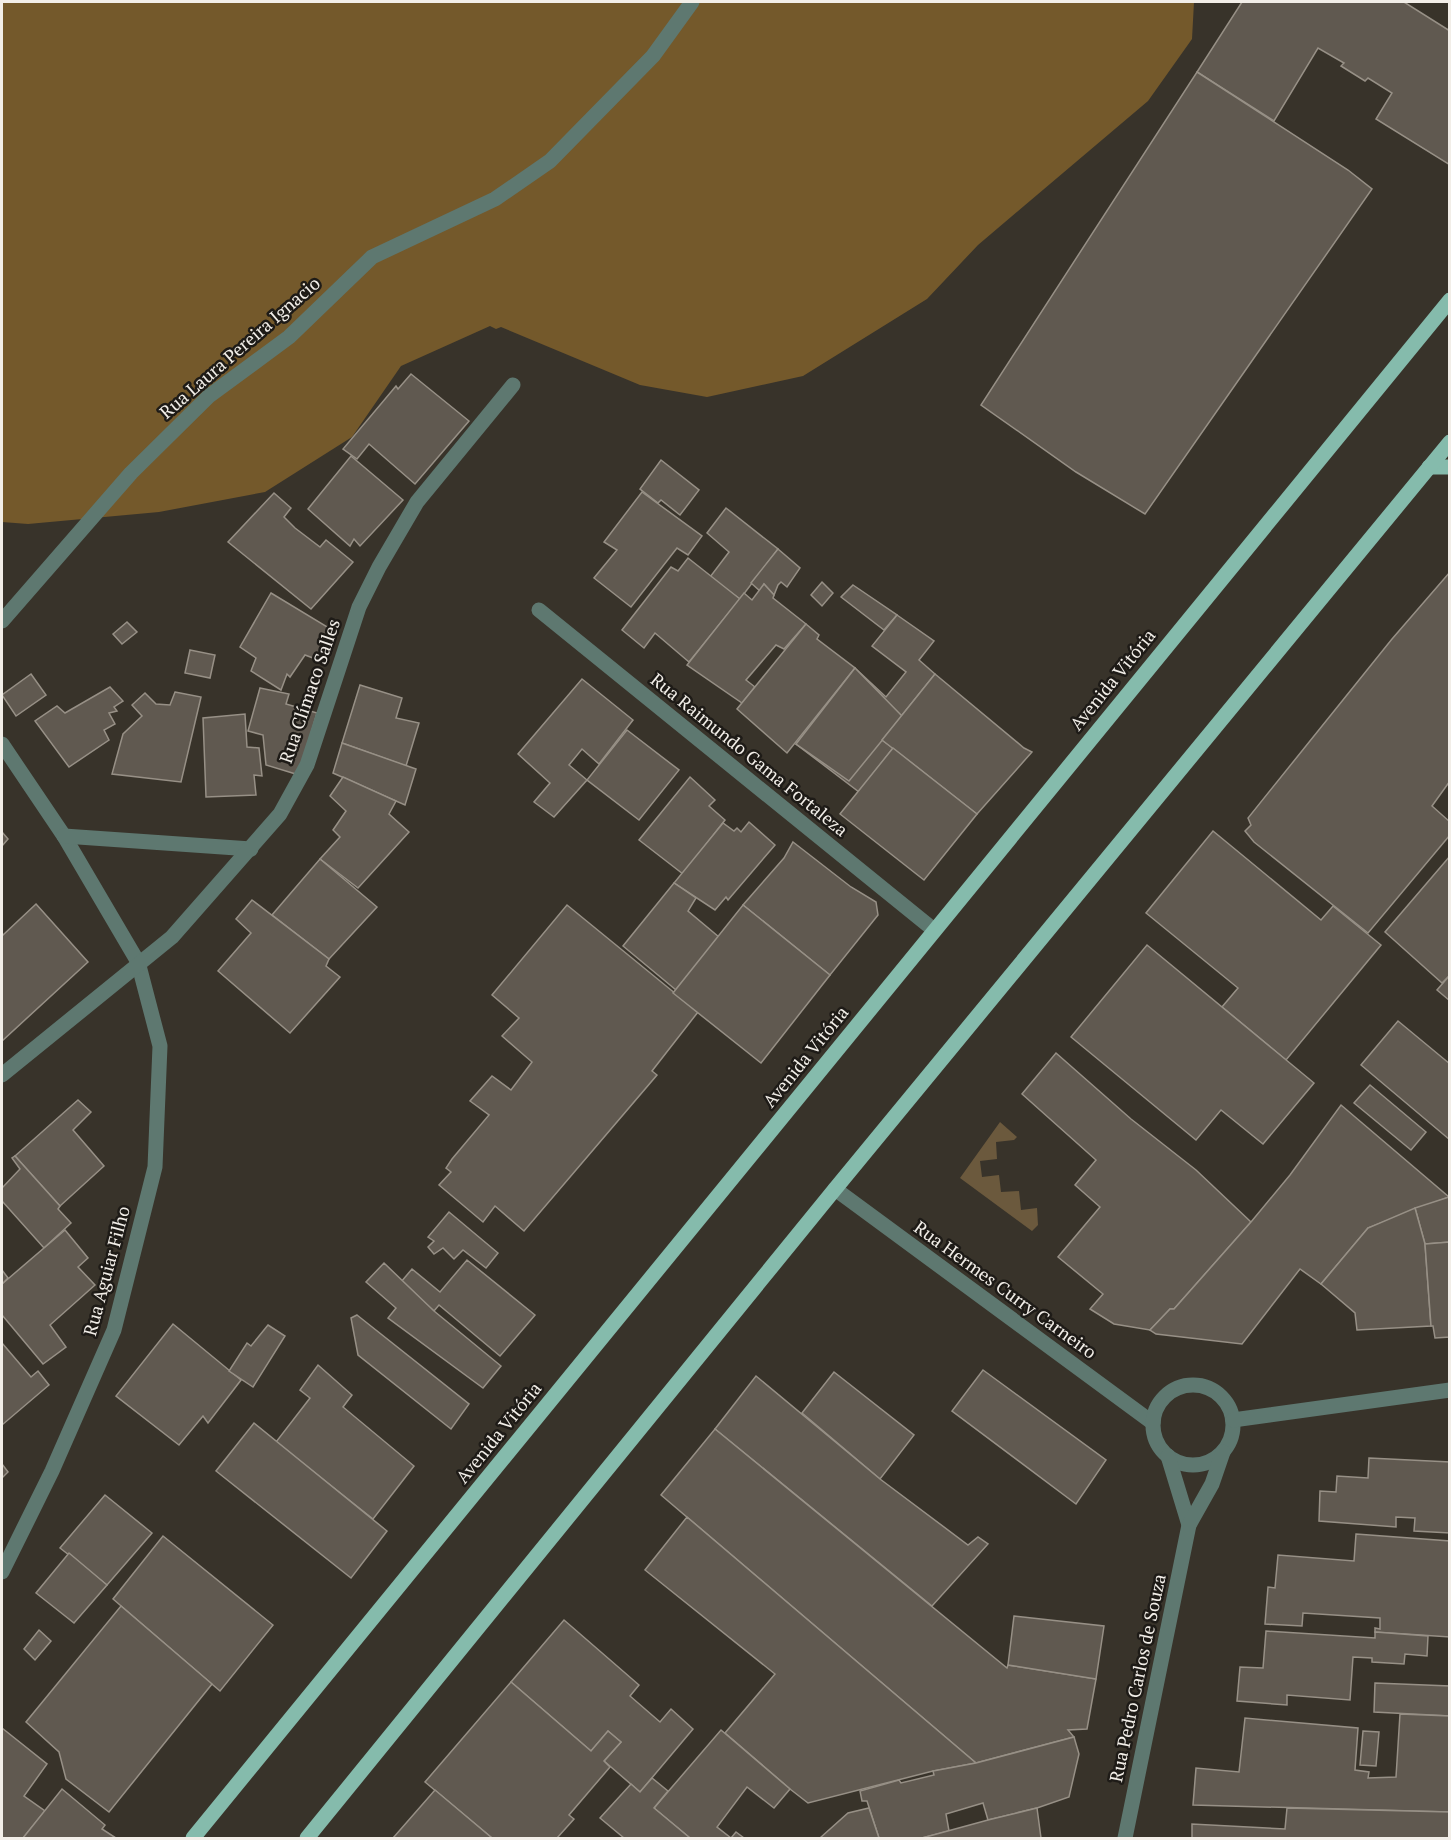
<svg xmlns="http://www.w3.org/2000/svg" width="1451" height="1840" font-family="'PT Serif',serif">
  <rect width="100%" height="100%" fill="#38332a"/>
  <polygon fill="#6b593d" points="1000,1122 1017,1137 1014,1140 996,1142 997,1159 980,1161 982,1177 999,1175 1001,1192 1019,1191 1021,1210 1037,1208 1038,1225 1032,1231 960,1178"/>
  <polygon fill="#74592b" points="2,2 1194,2 1192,39 1148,101 978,245 927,299 803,376 707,397 640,385 501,327 496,329 490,326 401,366 352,437 265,492 159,512 28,524 2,522"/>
  <g fill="#605950" stroke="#979086" stroke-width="1.5">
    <polygon points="1242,2 1404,2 1450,31 1450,165 1376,119 1392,93 1368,78 1365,81 1341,66 1344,63 1318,48 1274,121 1197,72"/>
    <polygon points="1197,72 1348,170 1372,189 1145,514 1076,472 981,405"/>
    <polygon points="411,374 469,421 415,484 369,444 357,459 343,449 396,386 398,389"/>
    <polygon points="351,456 403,500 360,546 354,539 350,546 308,509"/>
    <polygon points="661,460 699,490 680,515 661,500 658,503 640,489"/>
    <polygon points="642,492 702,536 688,555 677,548 631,607 594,578 617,550 604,542"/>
    <polygon points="274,493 291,508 284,517 295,528 320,547 326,540 353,562 311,609 228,542"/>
    <polygon points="726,508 778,549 740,599 710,577 729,552 707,533"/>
    <polygon points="778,549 800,568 787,587 781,582 778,585 774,595 764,584 760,591 751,583"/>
    <polygon points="688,558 740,599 689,662 655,633 644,648 622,630 671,567 678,571"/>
    <polygon points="1450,572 1450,781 1432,806 1450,822 1450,835 1368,933 1254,842 1245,831 1251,825 1248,818 1392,639"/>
    <polygon points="822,582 833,593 822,606 811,595"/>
    <polygon points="764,584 774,595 773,598 806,624 784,649 776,645 746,680 755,687 742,703 687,665 744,593 752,600"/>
    <polygon points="853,585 897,615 884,630 841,597"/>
    <polygon points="271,593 334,631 326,663 305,655 290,677 287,674 281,690 251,671 256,658 240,647"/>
    <polygon points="897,615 934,641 919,660 935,674 882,740 893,748 859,792 796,744 855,668 886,697 906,672 872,646"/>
    <polygon points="127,622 137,632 122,644 113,634"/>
    <polygon points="806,624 819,635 817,639 855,668 787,753 737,709"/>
    <polygon points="190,650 215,655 210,678 185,673"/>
    <polygon points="855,668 902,716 849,781 796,744"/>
    <polygon points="31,674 46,695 16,716 2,695"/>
    <polygon points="935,674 1024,748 1032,752 977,814 882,740"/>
    <polygon points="582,679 633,720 599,764 582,749 569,765 587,780 554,817 534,802 550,783 518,754"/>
    <polygon points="360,685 402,698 396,718 419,723 406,766 342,743"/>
    <polygon points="110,687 123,701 114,707 117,711 109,713 115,724 104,730 109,740 69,767 35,721 57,706 65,713"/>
    <polygon points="260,688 289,694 286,704 317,713 299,775 266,765 263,735 248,731"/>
    <polygon points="175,692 201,697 181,782 112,774 123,734 142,716 132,705 145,693 156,704 170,705"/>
    <polygon points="245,714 247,747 259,748 262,776 254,775 256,795 206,797 203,718"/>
    <polygon points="627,730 679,770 639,820 587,780"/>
    <polygon points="342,743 416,769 405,805 333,773"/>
    <polygon points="893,748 977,814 924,880 840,814"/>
    <polygon points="343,777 396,801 389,814 409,832 358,888 320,859 340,837 333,830 346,811 330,796"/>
    <polygon points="690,777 715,800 709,806 725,820 683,874 639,840"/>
    <polygon points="749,822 775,845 728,900 726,897 715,910 674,883 723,823 734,831 737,828 741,832"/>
    <polygon points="1213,831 1321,920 1333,906 1381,945 1286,1060 1222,1007 1238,988 1146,913"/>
    <polygon points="2,832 8,839 2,846"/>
    <polygon points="793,842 851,887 876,902 878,915 830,975 743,905 784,858"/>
    <polygon points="1450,856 1450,975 1442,983 1385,932"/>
    <polygon points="320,859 377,907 329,959 272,915"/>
    <polygon points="674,883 696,898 688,911 719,937 676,990 623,946"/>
    <polygon points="252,900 329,959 326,966 340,977 290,1033 218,971 251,933 236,919"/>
    <polygon points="36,904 88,962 2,1041 2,933 3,935"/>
    <polygon points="567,905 698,1012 652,1071 657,1075 524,1231 495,1206 483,1222 439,1185 451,1172 446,1168 452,1159 489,1115 470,1101 492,1076 511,1090 532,1062 502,1036 519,1018 492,995"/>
    <polygon points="743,905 830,975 761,1063 673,993"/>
    <polygon points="1147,945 1314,1083 1263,1144 1221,1110 1196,1140 1071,1037"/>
    <polygon points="1450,975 1450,1001 1437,990"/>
    <polygon points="1398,1021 1450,1064 1450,1140 1361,1065"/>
    <polygon points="1056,1053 1131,1119 1196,1170 1251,1222 1174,1309 1170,1309 1150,1330 1114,1324 1090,1309 1103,1294 1058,1257 1100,1207 1075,1185 1096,1160 1022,1094"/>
    <polygon points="1370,1085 1426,1132 1411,1150 1354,1103"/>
    <polygon points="78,1100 91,1112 73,1130 104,1166 60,1206 15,1156"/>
    <polygon points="1341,1105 1449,1197 1368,1228 1321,1284 1300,1269 1242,1344 1156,1334 1150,1330 1170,1309 1174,1309 1251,1222 1290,1175"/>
    <polygon points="15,1156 60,1206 58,1209 71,1223 44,1248 2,1201 2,1188 20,1169 12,1158"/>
    <polygon points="1449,1197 1450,1242 1425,1244 1415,1208"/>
    <polygon points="1415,1208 1425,1244 1431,1326 1357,1330 1355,1313 1321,1284 1368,1228"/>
    <polygon points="449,1212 498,1253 486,1268 463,1250 454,1259 443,1248 434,1254 428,1247 434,1241 428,1237"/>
    <polygon points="65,1230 88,1258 78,1267 95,1285 50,1325 66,1347 43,1364 2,1315 2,1284"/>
    <polygon points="1450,1242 1450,1337 1435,1338 1433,1326 1431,1326 1425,1244"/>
    <polygon points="467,1260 535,1315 500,1356 439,1305 434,1311 401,1282 412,1269 440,1292"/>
    <polygon points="384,1263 434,1311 501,1366 483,1388 388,1318 396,1308 366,1282"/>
    <polygon points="2,1270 8,1278 2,1284"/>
    <polygon points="357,1315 469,1404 451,1429 358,1355 351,1318"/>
    <polygon points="173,1324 241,1380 208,1423 203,1416 179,1445 116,1396"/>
    <polygon points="268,1325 285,1336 253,1387 229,1371 247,1343 251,1346"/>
    <polygon points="2,1343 31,1377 38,1371 49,1385 2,1425"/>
    <polygon points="318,1365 352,1395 343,1407 414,1466 373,1519 276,1442 310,1398 300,1390"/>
    <polygon points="983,1370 1106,1460 1076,1504 952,1411"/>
    <polygon points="834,1372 914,1435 880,1479 802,1413"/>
    <polygon points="756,1376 880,1479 968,1545 978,1537 988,1544 932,1606 715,1429"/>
    <polygon points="254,1423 387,1531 351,1578 216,1471"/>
    <polygon points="715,1429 1007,1668 1008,1665 1096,1679 1087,1729 1068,1730 1074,1737 976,1763 661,1495"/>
    <polygon points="1369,1458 1450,1462 1450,1533 1414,1531 1415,1518 1396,1517 1396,1527 1319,1521 1320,1491 1336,1492 1337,1476 1368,1478"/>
    <polygon points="2,1464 8,1472 2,1478"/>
    <polygon points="105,1495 152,1533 107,1585 60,1548"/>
    <polygon points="687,1517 976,1763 933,1771 808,1803 790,1789 725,1733 775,1674 645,1570"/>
    <polygon points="1356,1534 1450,1541 1450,1637 1375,1632 1375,1628 1380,1629 1380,1618 1303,1613 1302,1626 1265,1624 1268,1587 1275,1588 1278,1555 1354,1561"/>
    <polygon points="163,1536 273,1625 220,1691 113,1599"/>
    <polygon points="69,1553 107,1585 74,1623 36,1593"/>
    <polygon points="121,1606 212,1684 109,1812 66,1779 59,1752 26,1722"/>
    <polygon points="1014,1616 1104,1626 1096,1679 1008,1665"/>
    <polygon points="564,1620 639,1685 630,1696 660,1722 671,1709 693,1729 640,1792 604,1761 621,1742 608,1731 591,1751 511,1682"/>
    <polygon points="39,1630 51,1641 35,1660 24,1649"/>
    <polygon points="1266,1631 1375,1638 1375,1632 1428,1636 1427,1656 1405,1654 1404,1664 1372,1662 1372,1658 1353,1657 1350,1700 1287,1695 1287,1705 1237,1701 1240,1667 1263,1668"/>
    <polygon points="511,1682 591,1751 608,1731 621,1742 604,1761 610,1767 569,1815 574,1819 557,1838 492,1838 425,1782"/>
    <polygon points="1375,1683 1450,1686 1450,1716 1374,1712"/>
    <polygon points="1400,1714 1450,1716 1450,1812 1193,1805 1196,1768 1239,1772 1245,1718 1358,1728 1355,1770 1369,1772 1368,1778 1396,1777"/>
    <polygon points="2,1728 47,1764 24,1796 45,1811 23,1838 2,1838"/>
    <polygon points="721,1730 790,1789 774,1808 747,1787 717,1827 731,1838 690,1838 654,1808"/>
    <polygon points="1363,1731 1379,1732 1376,1766 1360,1765"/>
    <polygon points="1074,1737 1079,1754 1069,1797 1037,1808 988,1820 983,1803 946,1814 949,1831 922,1838 879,1838 867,1801 862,1801 860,1791 899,1780 901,1783 934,1775 933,1771 976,1763"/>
    <polygon points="652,1778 668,1791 654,1808 690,1838 624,1838 600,1818 631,1784 640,1792"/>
    <polygon points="62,1789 105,1825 102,1829 116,1838 23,1838"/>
    <polygon points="435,1790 492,1838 393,1838"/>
    <polygon points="869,1808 879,1838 820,1838 848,1813"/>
    <polygon points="1037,1808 1041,1838 922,1838 988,1820"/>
    <polygon points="1287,1808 1450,1812 1450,1838 1192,1838 1192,1824 1285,1829"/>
    <polygon points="736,1832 744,1838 731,1838"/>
  </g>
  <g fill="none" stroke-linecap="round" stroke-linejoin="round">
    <g stroke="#5e7870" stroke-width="15">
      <polyline points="539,610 934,930"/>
      <polyline points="2,621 131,473 209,396 289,337 372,257 495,199 550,161 653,56 692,2"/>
      <polyline points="2,744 64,836 138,962 160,1046 155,1167 114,1330 52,1471 2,1572"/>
      <polyline points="64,836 251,849"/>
      <polyline points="2,1075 172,937 280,814 307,765 359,607 379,567 417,502 513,385"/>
      <polyline points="835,1189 1153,1423"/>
      <circle cx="1193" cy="1425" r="40"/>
      <polyline points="1233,1420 1450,1390"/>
      <polyline points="1168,1456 1189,1525"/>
      <polyline points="1125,1838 1189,1525 1212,1484 1223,1452"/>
    </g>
    <g stroke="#85bbac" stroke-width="15">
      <polyline points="1429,467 1450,467"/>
      <polyline points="193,1838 1450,300"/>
      <polyline points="307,1838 835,1189 1450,442"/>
    </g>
  </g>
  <g text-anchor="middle" stroke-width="5" stroke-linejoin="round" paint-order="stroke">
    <g font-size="18" fill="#f2eee8" stroke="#1e1b17">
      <text transform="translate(240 348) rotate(-41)" y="6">Rua Laura Pereira Ignacio</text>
      <text transform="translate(1113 680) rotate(-51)" y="6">Avenida Vitória</text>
      <text transform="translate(310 691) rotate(-71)" y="6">Rua Clímaco Salles</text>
      <text transform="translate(749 755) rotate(39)" y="6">Rua Raimundo Gama Fortaleza</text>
      <text transform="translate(806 1057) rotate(-51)" y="6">Avenida Vitória</text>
      <text transform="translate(107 1271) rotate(-75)" y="6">Rua Aguiar Filho</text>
      <text transform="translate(1005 1290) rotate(36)" y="6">Rua Hermes Curry Carneiro</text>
      <text transform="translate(499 1433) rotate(-51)" y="6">Avenida Vitória</text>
      <text transform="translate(1138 1678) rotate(-78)" y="6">Rua Pedro Carlos de Souza</text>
    </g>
  </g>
  <rect width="1451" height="1840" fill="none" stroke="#f2eee8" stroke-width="6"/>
</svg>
